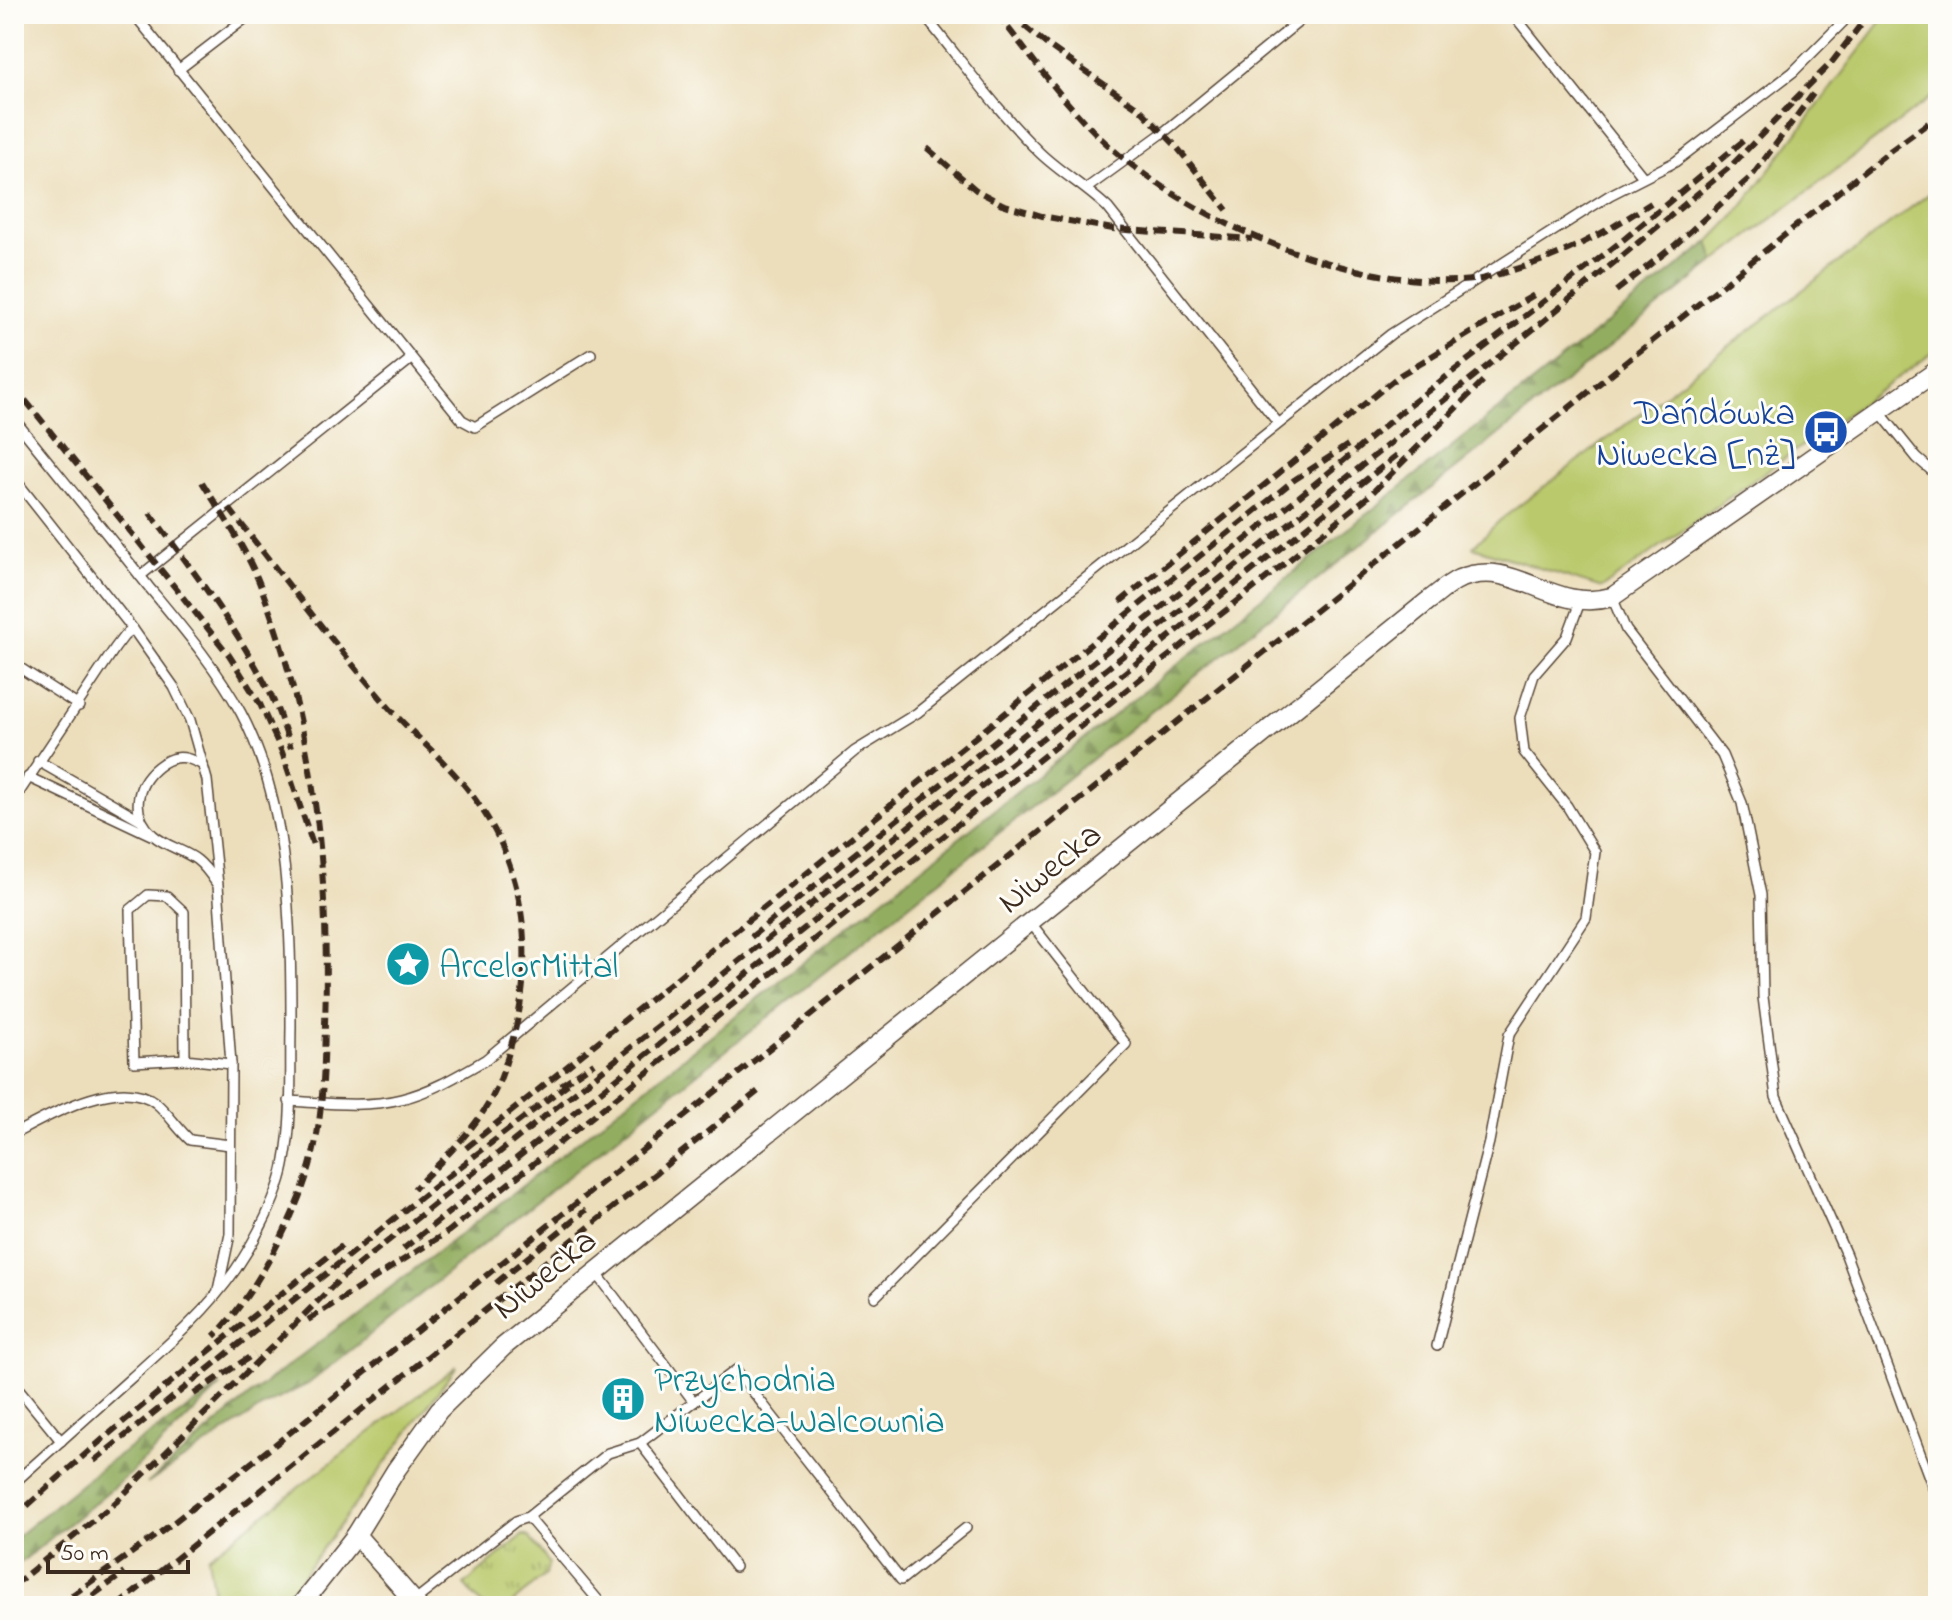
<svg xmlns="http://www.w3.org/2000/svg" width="1952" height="1620" font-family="'Indie Flower',sans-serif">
  <defs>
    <pattern id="forest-firs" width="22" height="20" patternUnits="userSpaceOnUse" patternTransform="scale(2)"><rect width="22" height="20" fill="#93ad60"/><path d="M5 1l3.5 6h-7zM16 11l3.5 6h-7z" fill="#798d4f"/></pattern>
    <pattern id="park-tufts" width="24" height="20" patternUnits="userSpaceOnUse" patternTransform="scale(2)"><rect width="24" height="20" fill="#bac96c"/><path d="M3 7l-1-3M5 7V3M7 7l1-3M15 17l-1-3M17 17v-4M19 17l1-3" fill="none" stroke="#98a358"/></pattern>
  </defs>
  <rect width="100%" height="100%" fill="#fdfcf7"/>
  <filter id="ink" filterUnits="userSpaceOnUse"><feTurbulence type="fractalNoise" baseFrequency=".0125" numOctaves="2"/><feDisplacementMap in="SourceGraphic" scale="16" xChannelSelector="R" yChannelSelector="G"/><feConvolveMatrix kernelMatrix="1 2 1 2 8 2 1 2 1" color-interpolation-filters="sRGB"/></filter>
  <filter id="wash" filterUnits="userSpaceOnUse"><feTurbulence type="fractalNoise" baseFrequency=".006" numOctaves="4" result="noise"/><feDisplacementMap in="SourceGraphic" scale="32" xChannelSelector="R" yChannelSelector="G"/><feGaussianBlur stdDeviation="1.8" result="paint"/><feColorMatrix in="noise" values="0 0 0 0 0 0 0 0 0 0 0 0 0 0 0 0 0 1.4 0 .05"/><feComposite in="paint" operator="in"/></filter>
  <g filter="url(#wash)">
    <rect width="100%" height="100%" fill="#ecdebb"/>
    <g fill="#bac96c" stroke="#7a7a45" stroke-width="2">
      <polygon points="1887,14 1938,14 1938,92 1715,262 1709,242 1737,213"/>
      <polygon points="1938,187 1938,349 1602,588 1473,547 1499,521"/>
      <polygon points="457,1366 280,1606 193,1606 213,1589 208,1557"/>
    </g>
    <g fill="url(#forest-firs)" stroke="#676c3f" stroke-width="2">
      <polygon points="1709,242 1715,262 308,1384 267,1404 147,1484 255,1391 484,1216"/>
      <polygon points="221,1386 131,1473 14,1568 14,1539 102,1467"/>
    </g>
    <polygon fill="url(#park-tufts)" stroke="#7a7a45" stroke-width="2" points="523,1535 529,1537 549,1563 546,1574 509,1606 483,1606 464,1585"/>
  </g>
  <g filter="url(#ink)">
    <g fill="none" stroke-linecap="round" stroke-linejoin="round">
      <g stroke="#564536" stroke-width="12">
        <g id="lane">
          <polyline points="134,14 462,420 475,427 591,354"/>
          <path d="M 923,14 C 961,60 997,111 1040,153 C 1061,173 1086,187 1108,208 L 1278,423"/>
          <polyline points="1513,14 1643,177"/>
          <polyline points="178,70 251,14"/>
          <polyline points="1087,188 1164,132 1308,14"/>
          <polyline points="1879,411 1917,458 1938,476"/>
          <path d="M 14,419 C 59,475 104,530 148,586 C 181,626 217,668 241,713 C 290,805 291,927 291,1028 C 290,1072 293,1117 285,1160 C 280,1194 255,1241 236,1269 C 207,1311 169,1344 131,1378 C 92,1413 53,1448 14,1483"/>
          <polyline points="14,478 133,629 174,687 190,720 207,780 218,885 231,1064 230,1234 218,1290"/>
          <polyline points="140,576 411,359"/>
          <polyline points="1612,597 1626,630 1722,755 1742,803 1761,895 1763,997 1776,1097 1846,1255 1938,1501"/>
          <polyline points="14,664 79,706"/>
          <polyline points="38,761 141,820"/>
          <path d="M 203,765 C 189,758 178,753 163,763 C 137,780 128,812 153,835 C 165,846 184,850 197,860 C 205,866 211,875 217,884"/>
          <polyline points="28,777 151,835"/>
          <polyline points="14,800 115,648 124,636 133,629"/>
          <polyline points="185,1059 184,912 167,896 148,895 130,910 134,1062 185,1059 231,1064"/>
          <path d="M 289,1101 C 326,1103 365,1108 401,1099 C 431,1092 459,1075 485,1060 L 855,751 L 917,713 L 1391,334 L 1610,195 L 1675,162 L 1793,72 L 1843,22 L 1847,14"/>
          <path d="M 14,1134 C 48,1116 119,1074 156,1103 C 168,1113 178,1129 190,1140 L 230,1145"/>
          <polyline points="595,1271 694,1402"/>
          <polyline points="875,1297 1126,1044 1030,922"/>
          <polyline points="1437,1346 1489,1142 1509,1035 1586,918 1595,852 1567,806 1524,752 1520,718 1534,675 1567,637 1580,602"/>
          <polyline points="14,1383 61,1441"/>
          <polyline points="640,1443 735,1567"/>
          <polyline points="528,1517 603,1606"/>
          <polyline points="414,1601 516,1521 528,1517 608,1453 640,1443 736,1370 901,1580 966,1528"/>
        </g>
      </g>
      <g stroke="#564536" stroke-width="21">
        <g id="street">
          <polyline points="356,1535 418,1606"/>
          <path d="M 300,1606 L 356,1535 L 396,1470 L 439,1410 L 503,1347 L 1428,601 C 1438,594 1448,584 1459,579 C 1516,556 1550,614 1612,597 L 1938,370"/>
        </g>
      </g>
      <use href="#lane" stroke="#fff" stroke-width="9"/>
      <use href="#street" stroke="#fff" stroke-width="18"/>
      <g stroke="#3b2a1e" stroke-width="6" stroke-dasharray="12 6" stroke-linecap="butt">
        <path d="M 997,14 C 1032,57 1066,107 1107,144 C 1194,224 1355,291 1474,280 C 1486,279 1498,274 1510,271 C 1563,256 1605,233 1651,203"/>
        <polyline points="1010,14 1046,44 1141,110 1176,146 1227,210"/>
        <polyline points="1793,101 1832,62 1869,14"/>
        <polyline points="927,148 976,190 1002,204 1042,216 1113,229 1252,239"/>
        <polyline points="1616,291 1675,245 1752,176 1813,94"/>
        <polyline points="14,386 229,655 260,704 282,752 313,845"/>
        <path d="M 202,482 C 222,514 245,547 259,582 C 314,723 330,874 325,1024 C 324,1070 323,1117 311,1162 C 297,1215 253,1299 214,1336"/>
        <path d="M 229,508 C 280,574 331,640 385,703 C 417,740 457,769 483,811 C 527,878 534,962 513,1038 C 507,1059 501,1082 490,1101 C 470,1135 441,1161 414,1189"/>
        <path d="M 150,513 C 193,571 238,629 271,695 C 279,712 285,731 291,748"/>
        <polyline points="1120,602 1400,375 1534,295"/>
        <polyline points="751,937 1342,462 1402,411 1623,240 1743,141"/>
        <polyline points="561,1085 594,1063"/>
        <polyline points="466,1148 1294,480 1348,445"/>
        <polyline points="403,1249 1397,455"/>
        <polyline points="496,1283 586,1210"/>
        <polyline points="308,1320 449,1231 1369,496 1487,377"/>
        <polyline points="194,1394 254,1354"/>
        <polyline points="94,1461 421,1197 570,1082"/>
        <path d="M 14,1518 C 119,1421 231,1333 343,1245"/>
        <polyline points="14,1585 116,1502 339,1280 1536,327 1731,166 1800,95"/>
        <polyline points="57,1606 161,1532 277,1443 1887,153 1938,116"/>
        <polyline points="78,1606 124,1573"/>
        <polyline points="117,1606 762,1088"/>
      </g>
    </g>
  </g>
  <defs>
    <g id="bus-disc" transform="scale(2.3)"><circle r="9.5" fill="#1a4fb4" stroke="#fdfcf7"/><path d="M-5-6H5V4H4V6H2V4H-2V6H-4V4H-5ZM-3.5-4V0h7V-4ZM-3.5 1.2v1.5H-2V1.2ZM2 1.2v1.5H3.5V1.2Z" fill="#fff"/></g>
    <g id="sight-disc" transform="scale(2.3)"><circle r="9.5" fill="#0f9aa8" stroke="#fdfcf7"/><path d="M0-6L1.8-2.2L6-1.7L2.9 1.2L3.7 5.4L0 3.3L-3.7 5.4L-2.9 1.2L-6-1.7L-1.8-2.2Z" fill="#fff"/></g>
    <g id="building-disc" transform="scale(2.3)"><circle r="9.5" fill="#0f9aa8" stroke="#fdfcf7"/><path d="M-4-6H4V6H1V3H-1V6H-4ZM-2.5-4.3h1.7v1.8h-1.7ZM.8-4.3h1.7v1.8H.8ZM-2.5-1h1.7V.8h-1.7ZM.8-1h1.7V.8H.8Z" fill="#fff"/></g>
  </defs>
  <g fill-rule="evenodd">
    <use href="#bus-disc" x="1826" y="432"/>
    <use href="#sight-disc" x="408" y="964"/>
    <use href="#building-disc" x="623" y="1399"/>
  </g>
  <g text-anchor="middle" stroke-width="6" stroke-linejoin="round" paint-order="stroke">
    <g font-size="36" fill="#164399" stroke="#fdfcf7" text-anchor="end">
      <text x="1795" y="424">Dańdówka<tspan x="1795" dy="41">Niwecka [nż]</tspan></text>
    </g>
    <g font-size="36" fill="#3b2a1e" stroke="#fdfcf7">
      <text transform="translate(1048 866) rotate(-39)" y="13">Niwecka</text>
      <text transform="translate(543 1272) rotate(-39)" y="13">Niwecka</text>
    </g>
    <g font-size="36" fill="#0d838f" stroke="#fdfcf7" text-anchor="start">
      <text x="439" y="977">ArcelorMittal</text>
      <text x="654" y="1391">Przychodnia<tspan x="654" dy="41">Niwecka-Walcownia</tspan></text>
    </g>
  </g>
  <rect width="1952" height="1620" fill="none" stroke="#fdfcf7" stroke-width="48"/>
  <path d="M48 1560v12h140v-12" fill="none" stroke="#3b2a1e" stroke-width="4"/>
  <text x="60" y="1560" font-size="24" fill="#3b2a1e" stroke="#fdfcf7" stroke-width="6" paint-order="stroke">50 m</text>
</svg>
